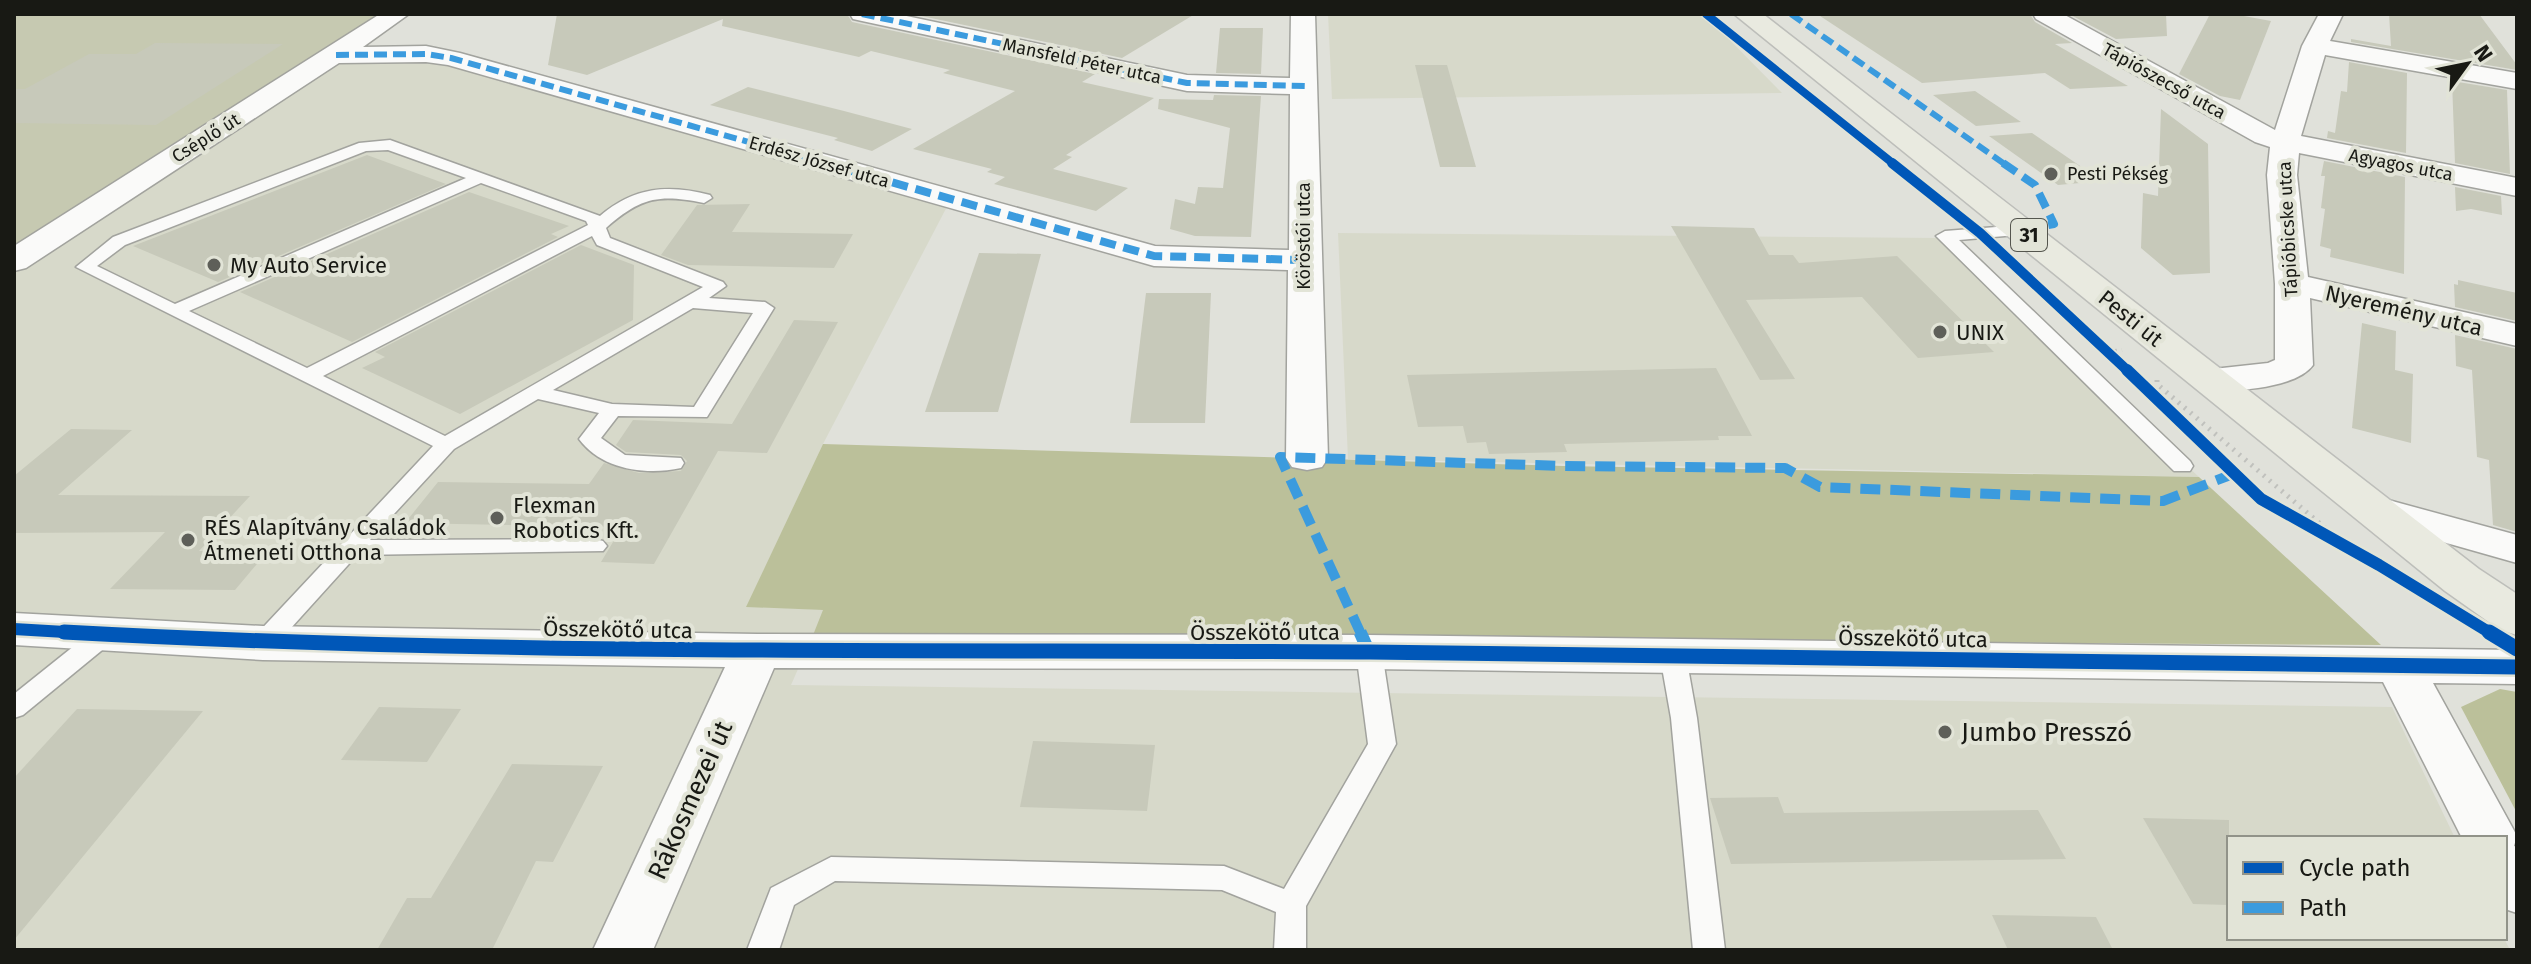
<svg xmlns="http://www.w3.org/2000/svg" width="2531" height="964" font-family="'Fira Sans',sans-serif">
  <rect width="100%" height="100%" fill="#e0e1da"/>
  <g fill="#d7d9ca">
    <polygon points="1328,14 1704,14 1782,93 1332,99"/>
    <polygon points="426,54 951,199 823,444 747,606 824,610 791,685 2392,707 2455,838 2229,838 2229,938 2504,938 2510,950 14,950 14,271 336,55"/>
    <polygon points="1338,233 1941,238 2199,477 1348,459"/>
  </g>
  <polygon fill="#c6c9b1" points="14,14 397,14 14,261"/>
  <g fill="#bbc09a">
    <polygon points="823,444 1563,466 2199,477 2381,645 813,635 823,610 746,607"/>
    <polygon points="2500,689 2517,692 2517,813 2461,707"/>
  </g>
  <g fill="#c7c9ba">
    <polygon points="557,14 847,14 852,22 1095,74 1082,82 1154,98 1066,155 1072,157 1053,169 1128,188 1096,211 994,184 1005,177 987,172 992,169 913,149 1015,91 943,73 950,70 871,51 859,57 722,26 723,19 587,75 548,65"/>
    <polygon points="912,14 1195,14 1122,58"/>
    <polygon points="1817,14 2030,14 2035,22 2072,43 2055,44 2128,86 2070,89 2045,73 1922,83"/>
    <polygon points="2069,14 2166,14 2167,36 2116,39"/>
    <polygon points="2210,14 2233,14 2271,21 2240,100 2220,96 2179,74"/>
    <polygon points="2389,14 2479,14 2517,65 2517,70 2351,42 2351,39 2391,46"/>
    <polygon points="1220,28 1263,28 1261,74 1216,73"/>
    <polygon points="155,43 283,44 156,125 14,123 14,89 25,89 89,54 136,54"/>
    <polygon points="2349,62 2407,73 2406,153 2327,138 2328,131 2335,133 2341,91 2347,92"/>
    <polygon points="1415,65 1447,65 1476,167 1440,167"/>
    <polygon points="2452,81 2507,90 2510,174 2455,163"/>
    <polygon points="748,87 844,111 912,129 872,151 834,140 838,138 710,105"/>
    <polygon points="1975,91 2021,122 1976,126 1933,95"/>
    <polygon points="1214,95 1261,96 1251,237 1195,236 1170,229 1175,199 1195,204 1198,187 1223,188 1230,128 1158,109 1159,99 1213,100"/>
    <polygon points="2161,109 2208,144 2210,273 2173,275 2141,248 2143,193 2158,196"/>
    <polygon points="2032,133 2102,181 2058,185 1989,136"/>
    <polygon points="367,155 446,184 218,282 133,246"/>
    <polygon points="2324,161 2405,177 2404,274 2330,257 2331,249 2320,246 2325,209 2321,208 2325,176 2321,176"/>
    <polygon points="2455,187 2501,196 2502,215 2471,209 2456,211"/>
    <polygon points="469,192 569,226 551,234 558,237 352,342 240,292"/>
    <polygon points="750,204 732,232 853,234 834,268 688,265 661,255 697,205"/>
    <polygon points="1671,226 1754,228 1769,255 1793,255 1799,263 1897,256 1994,352 1918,358 1862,297 1746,300 1795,379 1760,380"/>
    <polygon points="581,245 634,265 633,320 460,414 362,368 385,357 375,352"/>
    <polygon points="979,253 1041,254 998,412 925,412"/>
    <polygon points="2458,280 2517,293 2517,321 2455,307 2454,284 2458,285"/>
    <polygon points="1146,293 1211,293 1205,423 1130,423"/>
    <polygon points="794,320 838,322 767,453 718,451 654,564 601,562 622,527 405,523 438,482 589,484 604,463 639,473 681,471 687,461 681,455 626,452 616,445 633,420 732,424"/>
    <polygon points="2362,323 2396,331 2395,370 2413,374 2411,443 2352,428"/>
    <polygon points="2455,335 2517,349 2517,532 2493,525 2489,460 2477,457 2472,370 2456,366"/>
    <polygon points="1716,368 1752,436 1718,436 1719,440 1564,444 1567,452 1489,454 1486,442 1467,443 1463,426 1418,427 1407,375"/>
    <polygon points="71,429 132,430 58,495 250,496 199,551 267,552 235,590 110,589 165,532 14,533 14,476"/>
    <polygon points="379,707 461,709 427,762 341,760"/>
    <polygon points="77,709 203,711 14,940 14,778"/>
    <polygon points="1033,741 1155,745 1147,811 1020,807"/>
    <polygon points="512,764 603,766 553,862 536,861 492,950 377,950 407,898 431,898"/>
    <polygon points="1778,797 1784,813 2038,810 2066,859 1731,864 1710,798"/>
    <polygon points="2143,818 2229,820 2229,905 2193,904"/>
    <polygon points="1992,915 2096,917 2113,950 2008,950"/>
  </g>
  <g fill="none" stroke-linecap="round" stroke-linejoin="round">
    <g stroke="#a2a39e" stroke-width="3">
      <g id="lane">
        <path d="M 390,140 L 600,216 C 634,187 668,184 710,195 L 712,198 L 704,203 C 659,194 641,197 606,228 L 610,238 L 723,282 L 726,286 L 709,298 L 765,302 L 774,308 L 707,417 L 618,416 L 601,438 L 625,455 L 681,458 L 684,463 L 681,468 C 645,476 601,469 579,439 L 599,413 L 538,399 L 454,449 L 370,540 L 595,539 L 603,541 L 607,546 L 603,551 L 357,555 L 272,649 L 263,652 L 254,649 L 250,643 L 254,637 L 433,446 L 76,267 L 113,237 L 359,143 ZM 388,150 L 466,178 L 175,304 L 97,266 L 125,245 L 366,151 ZM 481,183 L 586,221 L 588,225 L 307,368 L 189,311 ZM 592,236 L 597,245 L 703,287 L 445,436 L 323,376 ZM 693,308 L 753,313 L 694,407 L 612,404 L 553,390 Z"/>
        <polygon points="2022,225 2028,226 2030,230 2028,234 1959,240 2190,461 2193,466 2190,471 2174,471 1936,236 1945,231"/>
        <polygon points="103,627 112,630 116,636 112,642 23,715 14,718 14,694 94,630"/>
        <polygon points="1369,643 1378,646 1382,652 1396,744 1306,906 1306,950 1274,950 1276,912 1222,890 835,881 794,905 779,950 747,950 771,888 831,857 1224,866 1284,889 1368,744 1356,652 1360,646"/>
        <polygon points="1673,647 1682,650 1686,656 1697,718 1725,950 1693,950 1671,718 1660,656 1664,650"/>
      </g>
    </g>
    <g stroke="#a2a39e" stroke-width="3">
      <g id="street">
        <polygon points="380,14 409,14 363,47 426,46 460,53 1155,246 1289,250 1290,94 1187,91 862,21 853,19 850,14 897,14 1187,75 1290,78 1291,14 1315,14 1328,458 1322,467 1307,470 1292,467 1286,458 1288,270 1154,266 448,65 426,62 339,63 26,268 14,271 14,246"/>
        <path d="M 2033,14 L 2063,14 L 2275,130 L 2302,46 L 2319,14 L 2343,14 L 2330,41 L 2517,73 L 2517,89 L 2325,55 L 2301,136 L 2517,178 L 2517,196 L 2299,153 L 2297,175 L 2308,277 L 2517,324 L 2517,346 L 2310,298 L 2313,365 C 2295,390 2222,394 2195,387 L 2189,379 L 2195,371 L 2268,363 L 2275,360 L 2275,284 L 2267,175 L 2270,147 L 2255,142 L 2036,19 Z"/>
        <polygon points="2370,495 2517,535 2517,563 2355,517 2349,508 2355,499"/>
        <polygon points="14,613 263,626 757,634 1369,635 2517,650 2517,684 2433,683 2517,836 2514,846 2517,847 2517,913 2505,909 2505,838 2462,838 2383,682 1369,669 774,668 653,950 593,950 725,667 263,660 14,645"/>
      </g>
    </g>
    <g stroke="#bdbeba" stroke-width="3">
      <polygon id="primary" points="1734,14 1763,14 2479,569 2517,594 2517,635 2500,630 2445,591"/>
    </g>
    <polyline stroke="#c0c1bd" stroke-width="4" stroke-dasharray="2 5" stroke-linecap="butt" points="2108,352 2122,350"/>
    <polyline stroke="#c0c1bd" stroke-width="5" stroke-dasharray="2 6" stroke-linecap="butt" points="2157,380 2157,384 2346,546"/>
    <use href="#lane" fill="#fafaf9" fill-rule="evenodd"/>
    <use href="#street" fill="#fafaf9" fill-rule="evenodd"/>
    <use href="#primary" fill="#e9eae0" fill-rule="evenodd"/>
    <g stroke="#3b9bde" stroke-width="6" stroke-dasharray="13 6" stroke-linecap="butt">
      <polyline points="862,14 1187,83 1305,86"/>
      <polyline points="1791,14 2006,165"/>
      <polyline points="336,55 426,54 451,58 830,165"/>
    </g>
    <g stroke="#3b9bde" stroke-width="8" stroke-dasharray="16 8" stroke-linecap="butt">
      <polyline points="823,163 1154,256 1303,260"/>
      <polyline points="2003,163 2035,185 2054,224 2022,230"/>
    </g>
    <polyline stroke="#3b9bde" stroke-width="10" stroke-dasharray="20 10" stroke-linecap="butt" points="1361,634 1280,457 1563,466 1785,468 1820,487 2163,501 2233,474"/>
    <polyline stroke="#3b9bde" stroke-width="13" stroke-dasharray="26 13" stroke-linecap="butt" points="1360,632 1369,652"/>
    <g stroke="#e2e4d7" stroke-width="11">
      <polyline id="cycleway-far3" points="1706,14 1895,165"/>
    </g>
    <g stroke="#e2e4d7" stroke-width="14">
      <polyline id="cycleway-far2" points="1892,163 1980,233 2129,372"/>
    </g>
    <g stroke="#e2e4d7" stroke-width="17">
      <g id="cycleway-far1">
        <polyline points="2127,370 2261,499 2379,565 2492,634"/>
        <polyline points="14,629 99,634"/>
      </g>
    </g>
    <g stroke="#e2e4d7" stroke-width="20">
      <g id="cycleway">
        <path d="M 64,632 C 499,656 935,649 1370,652 C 1753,655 2135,662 2517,667"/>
        <polyline points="2489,632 2517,649"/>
      </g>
    </g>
    <use href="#cycleway-far3" stroke="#0057b8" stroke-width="8"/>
    <use href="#cycleway-far2" stroke="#0057b8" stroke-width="10"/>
    <use href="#cycleway-far1" stroke="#0057b8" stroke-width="12"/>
    <use href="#cycleway" stroke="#0057b8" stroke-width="15"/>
  </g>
  <g fill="#5e5f59" stroke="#e2e4d7" stroke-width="3">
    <circle cx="2051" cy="174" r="8"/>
    <circle cx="214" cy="265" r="8"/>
    <circle cx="1940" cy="332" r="8"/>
    <circle cx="497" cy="518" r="8"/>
    <circle cx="188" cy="540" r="8"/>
    <circle cx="1945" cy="732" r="8"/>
  </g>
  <g text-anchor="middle" stroke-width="8" stroke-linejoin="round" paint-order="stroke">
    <g font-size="18" fill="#181914" stroke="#e2e4d7">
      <text transform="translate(1082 61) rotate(12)" y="6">Mansfeld Péter utca</text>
      <text transform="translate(2164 81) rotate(29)" y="6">Tápiószecső utca</text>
      <text transform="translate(206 138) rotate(-32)" y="6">Cséplő út</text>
      <text transform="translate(819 162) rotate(16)" y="6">Erdész József utca</text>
      <text transform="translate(2401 165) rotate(11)" y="6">Agyagos utca</text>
      <text transform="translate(2288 229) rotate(-93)" y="6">Tápióbicske utca</text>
      <text transform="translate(1304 236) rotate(-90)" y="6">Köröstói utca</text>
    </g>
    <g font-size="18" fill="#181914" stroke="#e2e4d7" text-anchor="start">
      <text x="2067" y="180">Pesti Pékség</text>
    </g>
    <rect fill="#e2e4d7" stroke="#55564e" stroke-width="2" x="2011" y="219" width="36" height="32" rx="6"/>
    <g font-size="20" font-weight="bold" fill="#181914">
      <text x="2029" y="242">31</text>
    </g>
    <g font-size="22" fill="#181914" stroke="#e2e4d7" text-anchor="start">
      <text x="230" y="273">My Auto Service</text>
      <text x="1956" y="340">UNIX</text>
      <text x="513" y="513">Flexman<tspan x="513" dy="25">Robotics Kft.</tspan></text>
      <text x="204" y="535">RÉS Alapítvány Családok<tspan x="204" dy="25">Átmeneti Otthona</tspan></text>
    </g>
    <g font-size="22" fill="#181914" stroke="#e2e4d7">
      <text transform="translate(2404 310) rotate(13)" y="8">Nyeremény utca</text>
      <text transform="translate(2131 318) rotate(39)" y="8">Pesti út</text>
      <text transform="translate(618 629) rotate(1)" y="8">Összekötő utca</text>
      <text x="1265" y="640">Összekötő utca</text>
      <text transform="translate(1913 638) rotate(1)" y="8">Összekötő utca</text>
    </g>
    <g font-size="26" fill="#181914" stroke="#e2e4d7" text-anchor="start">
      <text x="1961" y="741">Jumbo Presszó</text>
    </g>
    <g font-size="26" fill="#181914" stroke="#e2e4d7">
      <text transform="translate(690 800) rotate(-66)" y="9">Rákosmezei út</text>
    </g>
  </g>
  <rect width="2531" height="964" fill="none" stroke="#181914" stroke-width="32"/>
  <rect x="2227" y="836" width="280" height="104" fill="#e2e4d7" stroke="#919389" stroke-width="2"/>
  <rect x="2243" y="862" width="40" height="12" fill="#0057b8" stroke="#919389" stroke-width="2"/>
  <text x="2299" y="876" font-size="24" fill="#181914">Cycle path</text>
  <rect x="2243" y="902" width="40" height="12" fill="#3b9bde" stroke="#919389" stroke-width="2"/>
  <text x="2299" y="916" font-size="24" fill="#181914">Path</text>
  <g transform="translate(2467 64) rotate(57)" stroke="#e2e4d7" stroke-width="6" paint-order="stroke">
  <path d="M0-6L14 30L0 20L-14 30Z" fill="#181914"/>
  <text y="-12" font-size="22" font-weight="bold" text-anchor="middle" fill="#181914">N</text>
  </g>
</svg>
